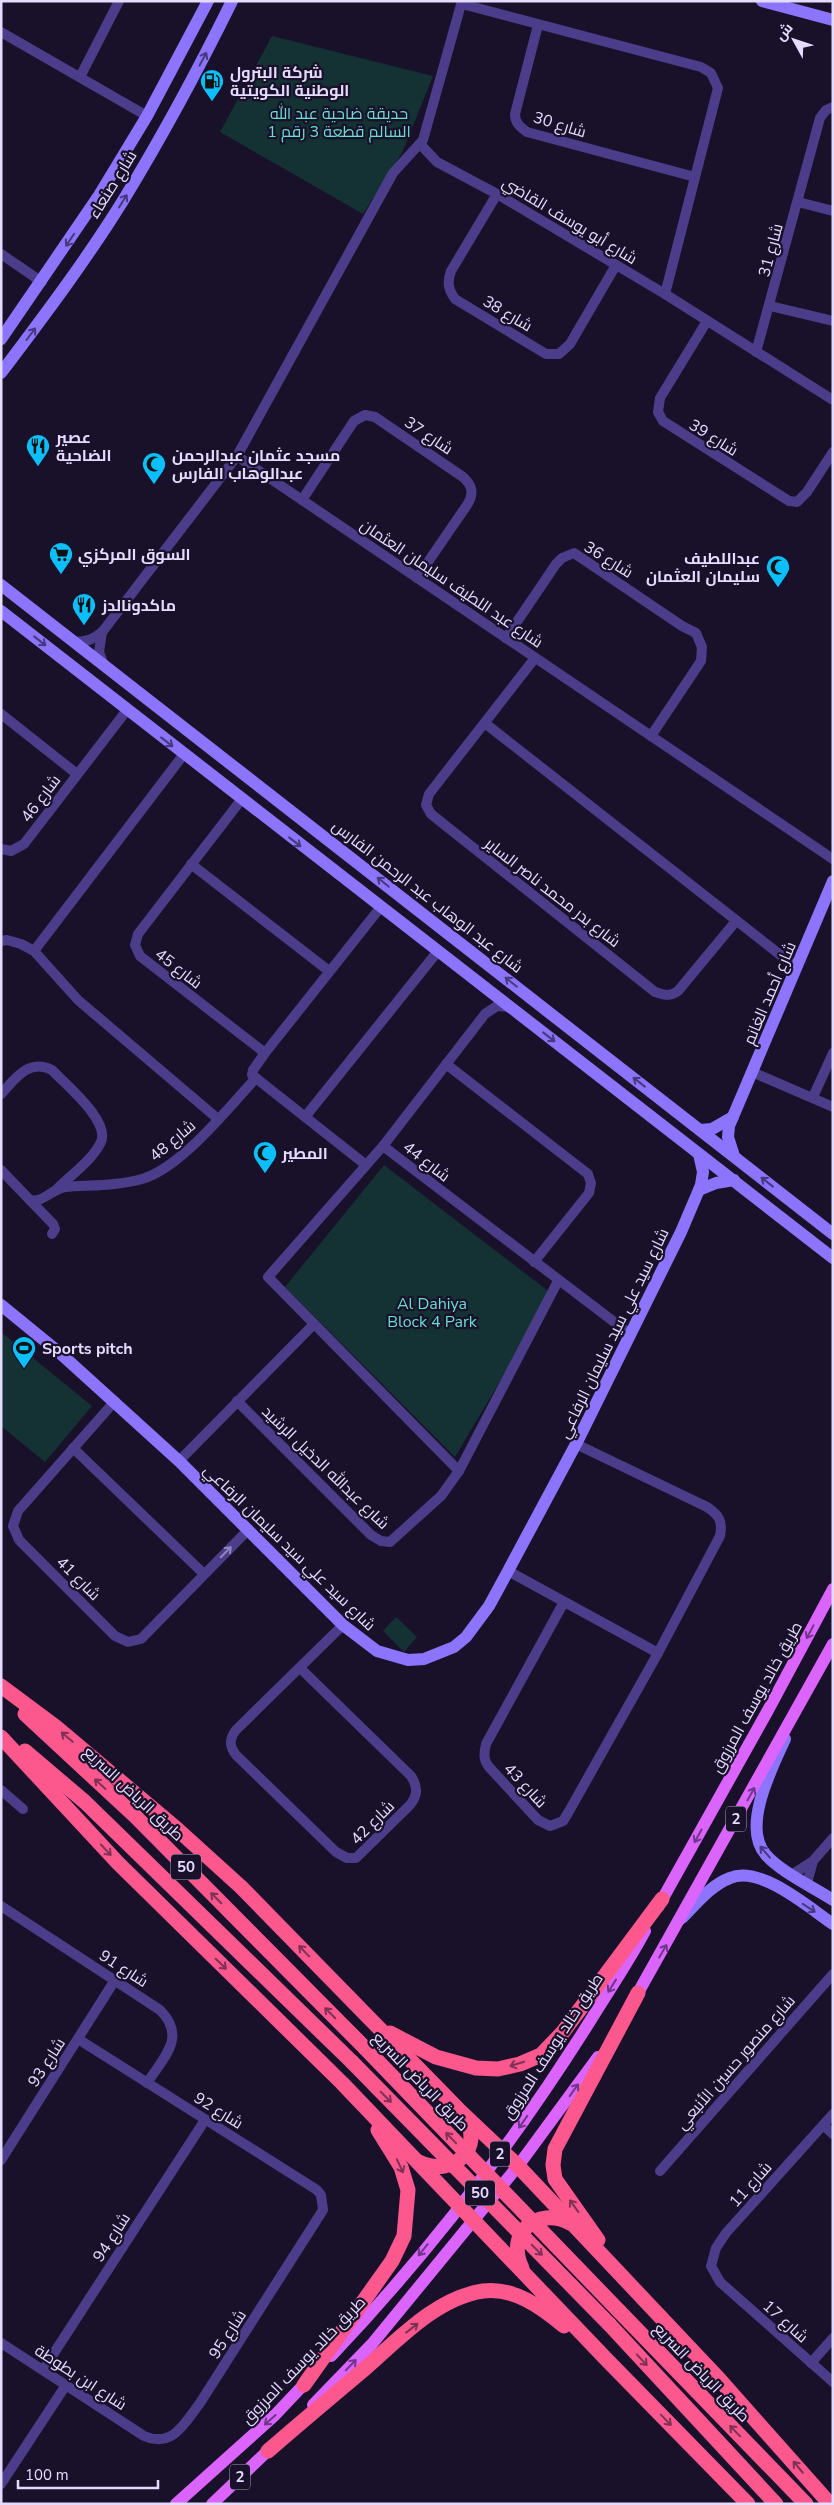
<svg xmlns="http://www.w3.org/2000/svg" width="834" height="2505" font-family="'Nunito Sans',Cairo,sans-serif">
  <rect width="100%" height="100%" fill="#19112a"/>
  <g fill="#143134">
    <polygon points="272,36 433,76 402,153 363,214 220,132"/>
    <polygon points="384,1165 552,1294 455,1457 285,1287"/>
    <polygon points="1,1332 92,1406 45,1462 1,1426"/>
    <polygon points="396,1617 417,1637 404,1652 383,1631"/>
  </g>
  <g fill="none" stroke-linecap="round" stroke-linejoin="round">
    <g stroke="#4b3d89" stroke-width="10">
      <polyline points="462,4 701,67 711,73 718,88 665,294"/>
      <path d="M 538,25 L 515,114 C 515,123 520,127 527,132 L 695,177"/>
      <polyline points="1,32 147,116"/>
      <polyline points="80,77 119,1"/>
      <polyline points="420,144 437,162 497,194 665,294 833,400"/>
      <path d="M 497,194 L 451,271 C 447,282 448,289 455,299 L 546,354 L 559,354 L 570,344 L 616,265"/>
      <polyline points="798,202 833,211"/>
      <polyline points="1,254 42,282"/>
      <polyline points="770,306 833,321"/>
      <polyline points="707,321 660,398 658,412 663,421 789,501 797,502 807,492 833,452"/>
      <polyline points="756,352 820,118 826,110 833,107"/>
      <polyline points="237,456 833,859"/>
      <path d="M 302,500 L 354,421 L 365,415 L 375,417 L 463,477 C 473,486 474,494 467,505 L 417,578"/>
      <polyline points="102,632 99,652 103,663"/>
      <polyline points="506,638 556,564 562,558 574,553 682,626 696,633 702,647 701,661 651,736"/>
      <path d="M 75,642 C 87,642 94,639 103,631 L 237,456 L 393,173 L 423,140 L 462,1"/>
      <path d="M 535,658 L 429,794 L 426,805 L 431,814 L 655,992 C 664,995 670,997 678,991 L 736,921"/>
      <polyline points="1,714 77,774"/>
      <polyline points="486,724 797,968"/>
      <polyline points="241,800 138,934 135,945 140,956 265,1053"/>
      <polyline points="1,849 11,851 24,844 127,710"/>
      <polyline points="191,864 329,971"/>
      <polyline points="1,941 7,940 21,944 34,951 78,1000 218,1119"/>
      <polyline points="34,951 184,754"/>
      <polyline points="446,1064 588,1174 591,1183 589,1193 534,1262"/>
      <polyline points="752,1072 833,1107"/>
      <path d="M 1,1094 C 15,1079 29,1058 52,1070 C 66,1085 113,1123 100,1144 C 91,1161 71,1175 57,1189"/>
      <polyline points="813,1097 833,1053"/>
      <polyline points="305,1117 438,951"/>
      <polyline points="383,1146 630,1334"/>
      <polyline points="366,1165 252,1075 253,1070 265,1053 380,908"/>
      <polyline points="1,1170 53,1224 55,1229 52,1234"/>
      <path d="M 30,1200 C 43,1203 52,1189 65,1187 C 91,1185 117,1186 142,1179 C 181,1168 228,1108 256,1078"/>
      <polyline points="115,1401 18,1511 13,1526 19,1540 115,1636 128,1642 141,1639 248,1530"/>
      <polyline points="237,1401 371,1535 381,1541 390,1542 441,1496 459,1471 558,1281"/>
      <polyline points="73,1448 204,1574"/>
      <polyline points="179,1461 314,1324"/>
      <polyline points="459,1471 268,1277 383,1146 485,1014 497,1006 510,1007"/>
      <polyline points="508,1571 658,1653"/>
      <path d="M 564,1602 L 486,1744 C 484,1753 483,1760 489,1767 L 538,1820 L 550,1826 L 563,1821 L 568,1813 L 658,1653 L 720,1536 C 723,1521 719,1515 707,1507 L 576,1444"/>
      <path d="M 300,1668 L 411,1776 C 418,1787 418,1795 410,1805 L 356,1858 L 347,1858 L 336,1852 L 236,1755 C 229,1746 229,1739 236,1730 L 343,1625"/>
      <polyline points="1,1790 23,1809"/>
      <polyline points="793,1874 813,1861 833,1838"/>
      <polyline points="807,1883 813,1861"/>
      <path d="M 1,1906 L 160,2010 C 187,2037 164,2057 147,2083"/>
      <polyline points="833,2114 726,2233 716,2248 711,2266 720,2282 833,2382"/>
      <polyline points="823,2125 833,2134"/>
      <polyline points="1,2160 115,1980"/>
      <polyline points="660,2171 833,1974"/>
      <path d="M 1,2343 L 144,2436 C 173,2448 184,2424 200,2403 L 323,2210 L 321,2195 L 317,2190 L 78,2039"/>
      <polyline points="811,2363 833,2338"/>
      <polyline points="43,2370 205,2120"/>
      <polyline points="1,2484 66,2385"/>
    </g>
    <g stroke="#8c74fd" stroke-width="12">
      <polyline points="762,1 833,20"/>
      <polyline points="1,339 98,197 147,116 208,1"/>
      <path d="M 1,373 C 44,316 87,259 124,199 C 163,135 199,68 232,1"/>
      <polyline points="1,585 833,1234"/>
      <polyline points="1,611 833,1258"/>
      <polyline points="700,1130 712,1129 733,1117"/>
      <polyline points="734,1156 728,1137 729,1126 833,881"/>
      <polyline points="699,1190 716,1183 734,1180"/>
      <polyline points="1,1305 61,1354 179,1461 343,1625 377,1651 408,1660 424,1659 454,1647 466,1637 489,1606 508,1571 576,1444 681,1232 701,1185 703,1172 699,1154"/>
      <path d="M 785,1739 C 772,1768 741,1827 766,1855 C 781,1872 813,1887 833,1900"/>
      <path d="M 682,1918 C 696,1904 711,1885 730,1878 C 760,1865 808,1907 833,1924"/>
    </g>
    <g stroke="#db64fd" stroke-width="12">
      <polyline points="658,1907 767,1712 833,1589"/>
      <polyline points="634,2000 833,1644"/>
      <path d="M 331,2356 C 429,2253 517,2138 592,2018 C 610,1989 629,1961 645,1931"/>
      <polyline points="313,2405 372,2344 518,2166 598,2057"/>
      <polyline points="176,2504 275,2415 310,2378"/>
      <polyline points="212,2504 275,2444"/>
    </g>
    <g stroke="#fc588e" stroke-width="15">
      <polyline points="1,1686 56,1727 177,1829 241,1887 461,2112 518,2166 719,2379 830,2504"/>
      <polyline points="25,1714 135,1816 365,2048"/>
      <polyline points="1,1737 118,1863 342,2083 607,2360 748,2504"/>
      <polyline points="25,1751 85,1802 352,2062"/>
      <polyline points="390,2033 436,2057 476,2068 498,2069 520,2064 541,2055 563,2032 662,1899"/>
      <path d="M 419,2162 C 452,2178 486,2149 464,2116"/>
      <polyline points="598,2240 555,2179 553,2165 555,2149 638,1993"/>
      <path d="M 522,2268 C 505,2234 537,2206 570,2223"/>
      <polyline points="619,2311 806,2504"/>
      <polyline points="609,2324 776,2504"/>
      <polyline points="304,2385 392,2261 404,2236 408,2190 401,2167 378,2130"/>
      <path d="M 268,2451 C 299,2424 330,2398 361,2372 C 396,2342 435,2298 483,2291 C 514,2287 541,2307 564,2326"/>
    </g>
    <g stroke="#fc588e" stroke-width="15">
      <polyline points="365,2048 619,2311"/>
      <polyline points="352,2062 609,2324"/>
    </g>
  </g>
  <defs><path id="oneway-shaft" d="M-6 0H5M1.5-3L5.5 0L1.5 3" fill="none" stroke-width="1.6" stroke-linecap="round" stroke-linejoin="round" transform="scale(1.25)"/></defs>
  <g stroke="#47397e">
    <use href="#oneway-shaft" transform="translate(203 59) rotate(-62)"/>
    <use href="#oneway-shaft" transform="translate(123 201) rotate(-58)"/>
    <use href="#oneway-shaft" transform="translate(70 240) rotate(124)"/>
    <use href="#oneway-shaft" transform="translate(31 334) rotate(-53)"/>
    <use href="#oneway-shaft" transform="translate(40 641) rotate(38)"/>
    <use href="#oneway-shaft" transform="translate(167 742) rotate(38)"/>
    <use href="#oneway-shaft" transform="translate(295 842) rotate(38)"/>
    <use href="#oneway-shaft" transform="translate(383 882) rotate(-141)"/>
    <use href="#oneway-shaft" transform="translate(511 982) rotate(-141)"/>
    <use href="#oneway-shaft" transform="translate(549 1037) rotate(38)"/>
    <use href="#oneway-shaft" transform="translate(639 1082) rotate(-142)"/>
    <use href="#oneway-shaft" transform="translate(767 1182) rotate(-142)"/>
    <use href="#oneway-shaft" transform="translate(765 1852) rotate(-131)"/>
    <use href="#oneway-shaft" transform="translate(809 1908) rotate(33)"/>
  </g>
  <use stroke="#9084be" href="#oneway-shaft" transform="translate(226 1552) rotate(-45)"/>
  <g stroke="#703689">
    <use href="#oneway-shaft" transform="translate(810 1632) rotate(118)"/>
    <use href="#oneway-shaft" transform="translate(751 1794) rotate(-61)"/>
    <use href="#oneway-shaft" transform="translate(698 1836) rotate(119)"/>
    <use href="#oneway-shaft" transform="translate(663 1951) rotate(-60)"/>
    <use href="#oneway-shaft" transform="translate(612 1986) rotate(122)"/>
    <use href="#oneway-shaft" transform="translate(574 2090) rotate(-55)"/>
    <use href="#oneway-shaft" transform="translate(523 2122) rotate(125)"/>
    <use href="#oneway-shaft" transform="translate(423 2250) rotate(129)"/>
    <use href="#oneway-shaft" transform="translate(351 2365) rotate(-46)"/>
    <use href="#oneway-shaft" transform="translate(270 2420) rotate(138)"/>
  </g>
  <g stroke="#7f3157">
    <use href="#oneway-shaft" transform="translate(67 1737) rotate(-140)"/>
    <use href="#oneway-shaft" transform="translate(100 1784) rotate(-138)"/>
    <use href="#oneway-shaft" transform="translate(106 1850) rotate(47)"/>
    <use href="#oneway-shaft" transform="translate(216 1898) rotate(-135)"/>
    <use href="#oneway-shaft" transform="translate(304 1951) rotate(-134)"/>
    <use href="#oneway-shaft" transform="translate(221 1964) rotate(44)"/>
    <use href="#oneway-shaft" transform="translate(330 2013) rotate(-135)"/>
    <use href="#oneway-shaft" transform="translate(517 2064) rotate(163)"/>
    <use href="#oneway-shaft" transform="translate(386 2097) rotate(45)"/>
    <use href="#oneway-shaft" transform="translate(451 2138) rotate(-134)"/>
    <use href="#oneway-shaft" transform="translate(400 2166) rotate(65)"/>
    <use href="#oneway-shaft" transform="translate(574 2206) rotate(-126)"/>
    <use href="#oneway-shaft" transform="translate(537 2250) rotate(45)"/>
    <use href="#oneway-shaft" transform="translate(412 2328) rotate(-38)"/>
    <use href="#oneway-shaft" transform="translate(642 2360) rotate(47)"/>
    <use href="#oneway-shaft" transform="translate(666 2420) rotate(46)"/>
    <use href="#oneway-shaft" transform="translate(735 2431) rotate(-134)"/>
    <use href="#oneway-shaft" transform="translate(798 2467) rotate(-130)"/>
  </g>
  <defs>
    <g id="fuel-pin" transform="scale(1.25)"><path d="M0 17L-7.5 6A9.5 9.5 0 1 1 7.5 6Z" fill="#0bbffb" stroke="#19112a"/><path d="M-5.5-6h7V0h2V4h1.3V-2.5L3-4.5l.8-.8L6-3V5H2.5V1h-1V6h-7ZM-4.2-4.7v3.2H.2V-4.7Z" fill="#111"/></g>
    <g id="restaurant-pin" transform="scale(1.25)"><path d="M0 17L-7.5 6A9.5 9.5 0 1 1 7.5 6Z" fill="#0bbffb" stroke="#19112a"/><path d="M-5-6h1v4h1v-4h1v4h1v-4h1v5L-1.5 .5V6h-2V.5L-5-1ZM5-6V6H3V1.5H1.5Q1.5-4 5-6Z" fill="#111"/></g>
    <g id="mosque-pin" transform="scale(1.25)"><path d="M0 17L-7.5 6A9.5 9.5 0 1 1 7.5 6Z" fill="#0bbffb" stroke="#19112a"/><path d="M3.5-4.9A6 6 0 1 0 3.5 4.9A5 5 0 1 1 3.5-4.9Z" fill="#111"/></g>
    <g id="supermarket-pin" transform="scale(1.25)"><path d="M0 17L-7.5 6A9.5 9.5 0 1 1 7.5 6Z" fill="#0bbffb" stroke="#19112a"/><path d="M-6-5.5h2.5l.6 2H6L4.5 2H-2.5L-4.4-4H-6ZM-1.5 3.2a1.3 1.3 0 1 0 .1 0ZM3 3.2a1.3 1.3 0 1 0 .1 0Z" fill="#111"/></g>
    <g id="stadium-pin" transform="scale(1.25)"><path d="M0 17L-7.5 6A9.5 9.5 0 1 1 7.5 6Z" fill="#0bbffb" stroke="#19112a"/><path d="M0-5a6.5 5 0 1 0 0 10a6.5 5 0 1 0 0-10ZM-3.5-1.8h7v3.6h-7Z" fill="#111"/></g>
  </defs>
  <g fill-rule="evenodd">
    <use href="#fuel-pin" x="212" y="81"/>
    <use href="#restaurant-pin" x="38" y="446"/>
    <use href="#mosque-pin" x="154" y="464"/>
    <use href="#supermarket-pin" x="61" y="554"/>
    <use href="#mosque-pin" x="778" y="567"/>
    <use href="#restaurant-pin" x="84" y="605"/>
    <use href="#mosque-pin" x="265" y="1153"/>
    <use href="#stadium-pin" x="24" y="1348"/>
  </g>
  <g text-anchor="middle" stroke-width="4.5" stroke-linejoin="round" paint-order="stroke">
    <g fill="#19112a" stroke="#a89ebe" stroke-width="1">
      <rect x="726" y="1806.5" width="20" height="25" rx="4"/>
      <rect x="171" y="1854.5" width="30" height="25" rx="4"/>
      <rect x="490" y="2141.5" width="20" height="25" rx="4"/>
      <rect x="465" y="2180.5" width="30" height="25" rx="4"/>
      <rect x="230" y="2464.5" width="20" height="25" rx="4"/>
    </g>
    <g font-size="15" font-weight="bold" fill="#e5dbfe">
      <text x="736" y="1824">2</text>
      <text x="186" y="1872">50</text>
      <text x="500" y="2159">2</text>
      <text x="480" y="2198">50</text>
      <text x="240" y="2482">2</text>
    </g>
    <g font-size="16" font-weight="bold" fill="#e5dbfe" stroke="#19112a" text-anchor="start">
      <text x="230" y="78">شركة البترول<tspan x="230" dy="18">الوطنية الكويتية</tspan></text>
      <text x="56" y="443">عصير<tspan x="56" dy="18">الضاحية</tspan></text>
      <text x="172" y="461">مسجد عثمان عبدالرحمن<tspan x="172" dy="18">عبدالوهاب الفارس</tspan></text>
      <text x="78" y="560">السوق المركزي</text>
      <text x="760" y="564" text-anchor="end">عبداللطيف<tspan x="760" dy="18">سليمان العثمان</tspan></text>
      <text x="102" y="611">ماكدونالدز</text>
      <text x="282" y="1159">المطير</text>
      <text x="42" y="1354">Sports pitch</text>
    </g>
    <g font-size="16" fill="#67dfd3" stroke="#19112a">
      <text x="339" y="119">حديقة ضاحية عبد الله<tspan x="339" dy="18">السالم قطعة 3 رقم 1</tspan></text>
      <text x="432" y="1309">Al Dahiya<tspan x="432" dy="18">Block 4 Park</tspan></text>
    </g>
    <g font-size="16" fill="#e5dbfe" stroke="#19112a">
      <text transform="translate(560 124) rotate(17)" y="6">شارع 30</text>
      <text transform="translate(112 184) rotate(-58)" y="6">شارع صنعاء</text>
      <text transform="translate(570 220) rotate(31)" y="6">شارع أبو يوسف القاضي</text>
      <text transform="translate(770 250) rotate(-75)" y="6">شارع 31</text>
      <text transform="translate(508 313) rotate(31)" y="6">شارع 38</text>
      <text transform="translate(429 435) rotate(34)" y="6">شارع 37</text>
      <text transform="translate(714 437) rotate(32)" y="6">شارع 39</text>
      <text transform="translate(609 559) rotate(32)" y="6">شارع 36</text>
      <text transform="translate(452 583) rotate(34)" y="6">شارع عبد اللطيف سليمان العثمان</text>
      <text transform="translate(40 798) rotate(-53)" y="6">شارع 46</text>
      <text transform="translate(553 892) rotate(38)" y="6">شارع بدر محمد ناصر الساير</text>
      <text transform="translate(428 896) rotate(38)" y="6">شارع عبد الوهاب عبد الرحمن الفارس</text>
      <text transform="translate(179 968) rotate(38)" y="6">شارع 45</text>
      <text transform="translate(769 993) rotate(-67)" y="6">شارع أحمد الغانم</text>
      <text transform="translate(172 1140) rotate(-40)" y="6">شارع 48</text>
      <text transform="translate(427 1161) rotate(38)" y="6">شارع 44</text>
      <text transform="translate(613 1333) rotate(-64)" y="6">شارع سيد علي سيد سليمان الرفاعي</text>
      <text transform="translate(326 1467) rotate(44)" y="6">شارع عبدالله الدخيل الرشيد</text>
      <text transform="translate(290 1547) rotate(44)" y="6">شارع سيد علي سيد سليمان الرفاعي</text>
      <text transform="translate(79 1578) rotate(45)" y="6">شارع 41</text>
      <text transform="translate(756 1697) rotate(-61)" y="6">طريق خالد يوسف المرزوق</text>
      <text transform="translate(526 1785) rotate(47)" y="6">شارع 43</text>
      <text transform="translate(134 1793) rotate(43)" y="6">طريق الرياض السريع</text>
      <text transform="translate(372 1822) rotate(-45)" y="6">شارع 42</text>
      <text transform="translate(124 1968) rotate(33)" y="6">شارع 91</text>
      <text transform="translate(552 2046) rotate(-57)" y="6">طريق خالد يوسف المرزوق</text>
      <text transform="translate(46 2062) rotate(-57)" y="6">شارع 93</text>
      <text transform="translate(735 2062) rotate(-49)" y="6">شارع منصور حسين الأنبعي</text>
      <text transform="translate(421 2081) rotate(46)" y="6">طريق الرياض السريع</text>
      <text transform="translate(219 2110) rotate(32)" y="6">شارع 92</text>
      <text transform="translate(750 2184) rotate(-48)" y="6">شارع 11</text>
      <text transform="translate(111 2237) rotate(-57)" y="6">شارع 94</text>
      <text transform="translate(786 2321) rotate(42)" y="6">شارع 17</text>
      <text transform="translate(227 2334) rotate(-57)" y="6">شارع 95</text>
      <text transform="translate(303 2360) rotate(-46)" y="6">طريق خالد يوسف المرزوق</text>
      <text transform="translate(702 2372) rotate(46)" y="6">طريق الرياض السريع</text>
      <text transform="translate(81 2377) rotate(33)" y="6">شارع ابن بطوطة</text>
    </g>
  </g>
  <rect width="834" height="2505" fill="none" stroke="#e5dbfe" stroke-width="5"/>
  <g transform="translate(794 40) rotate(310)" stroke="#19112a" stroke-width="4" paint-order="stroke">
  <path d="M0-4L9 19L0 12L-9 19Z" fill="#e5dbfe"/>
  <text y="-8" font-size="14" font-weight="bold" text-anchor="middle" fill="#e5dbfe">ش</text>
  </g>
  <path d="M18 2480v8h140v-8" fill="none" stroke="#e5dbfe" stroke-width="2.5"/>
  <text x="25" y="2480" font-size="15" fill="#e5dbfe" stroke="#19112a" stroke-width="4" paint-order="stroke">100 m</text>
</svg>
